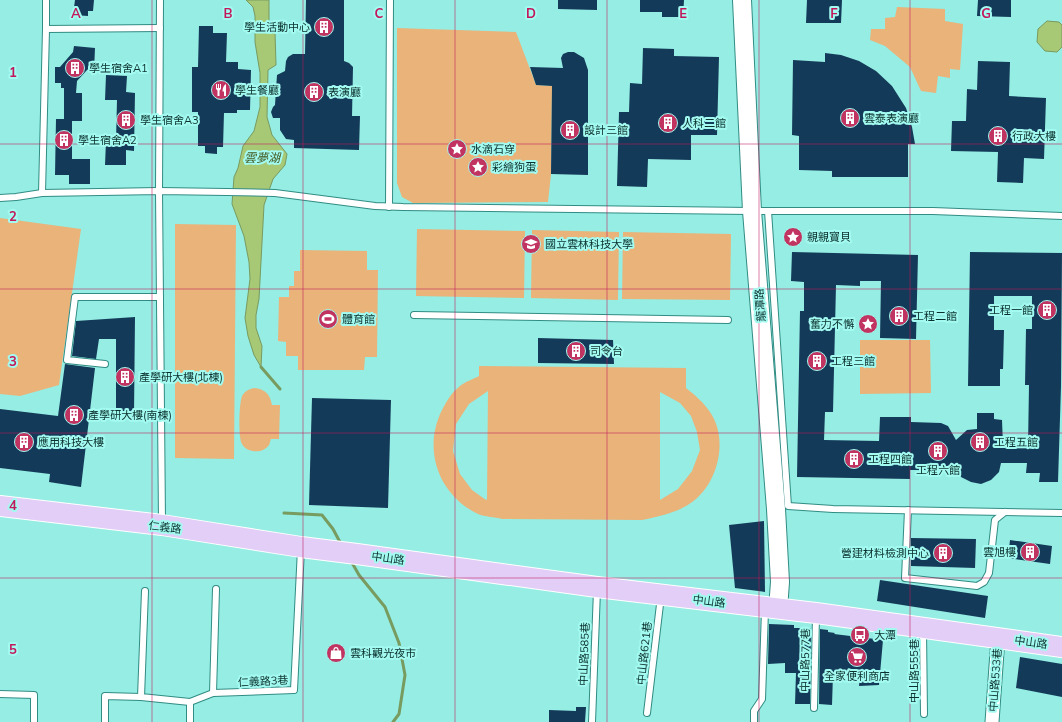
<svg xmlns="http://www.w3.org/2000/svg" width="1062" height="722" font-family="Mulish,'Noto Sans TC',sans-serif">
  <rect width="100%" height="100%" fill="#95ede3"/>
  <g fill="#eab37a" fill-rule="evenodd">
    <polygon points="897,7 945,9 945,21 963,24 960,70 950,69 950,78 938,76 936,93 921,91 910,67 885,46 870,40 871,29 885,29 885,18 895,17"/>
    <polygon points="397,28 516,32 536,85 552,86 551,174 548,202 413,203 402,197 397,183"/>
    <polygon points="0,218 81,229 59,385 20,396 0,394"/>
    <polygon points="175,224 236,225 234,459 175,458"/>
    <polygon points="417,229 525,231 524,298 416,296"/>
    <polygon points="532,230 619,232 618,300 531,298"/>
    <polygon points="623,232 731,234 730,300 622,299"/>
    <polygon points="300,250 367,251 367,270 378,270 377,357 365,357 364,370 298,370 298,356 286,356 286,342 278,341 279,297 289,297 289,286 294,286 294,271 300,271"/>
    <polygon points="860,340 930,340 931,393 860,394"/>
    <path d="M 479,366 L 686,368 L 686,388 C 695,395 703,402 710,412 C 728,438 719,479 696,499 C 681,512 661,516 642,520 L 502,519 C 495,517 485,517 478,514 C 439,495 422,450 442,410 C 446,402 452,392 460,386 C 465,382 473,379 479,376 ZM 488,391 L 487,499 L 486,500 L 472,490 L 460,474 L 453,451 L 456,424 L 469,404 ZM 660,392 L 680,403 L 691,416 L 697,432 L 700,450 L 692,471 L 678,489 L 660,500 Z"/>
    <path d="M 254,388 C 265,389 270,394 272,405 L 280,405 L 279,439 L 271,439 C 270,441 270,443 269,445 C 263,454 247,453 242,444 C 238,438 239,404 242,396 C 245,391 249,389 254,388 Z"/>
  </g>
  <g fill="#a7c875" stroke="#789b60">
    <polygon points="246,0 269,0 269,25 275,32 276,65 268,70 267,117 272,135 287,154 285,165 273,179 264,205 259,299 256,315 256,328 262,346 261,367 254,355 248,336 245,318 250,279 249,262 244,236 232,204 234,177 238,168 243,146 254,131 260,107 260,73 255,42 255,16 253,7"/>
    <polygon points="1047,21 1059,22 1062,25 1062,47 1057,52 1045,51 1037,42 1038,29"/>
  </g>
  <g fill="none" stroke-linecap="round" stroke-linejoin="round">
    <g stroke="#789b60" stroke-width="3">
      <polyline points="261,367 280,389"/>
      <polyline points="284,513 322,515 333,529 341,544"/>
      <polyline points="351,561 359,575 385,607 399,643 405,675 399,714 393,722"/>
    </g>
  </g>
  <g fill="#143a59">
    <polygon points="75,0 94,0 93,11 88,11 88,16 73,15"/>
    <polygon points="306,0 344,0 344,61 349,63 353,67 352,116 360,116 359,150 294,148 294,140 286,139 280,130 280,118 273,118 271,112 273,107 275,105 277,75 285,71 286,61 288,57 293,54 305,54"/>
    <polygon points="558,0 597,0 597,10 558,9"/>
    <polygon points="640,0 684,0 683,17 662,17 662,12 640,12"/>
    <polygon points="807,0 842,0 841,23 806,23"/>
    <polygon points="978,0 1011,0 1011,17 977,16"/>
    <polygon points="199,26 213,26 213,33 227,33 226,62 238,62 238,69 251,70 250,110 237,110 237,113 224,113 223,147 217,147 217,154 205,153 205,146 198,146 198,112 192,112 192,67 198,67"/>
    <polygon points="74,46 95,48 94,71 87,70 77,81 76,93 82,93 82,121 72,121 72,159 90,159 90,184 69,184 69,175 55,175 56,119 64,119 64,88 61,88 61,83 55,83 55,67 60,67 73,52"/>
    <polygon points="643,48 674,49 674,56 719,57 717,135 691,135 691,160 648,159 647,187 617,186 619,112 629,112 630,83 642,84"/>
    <polygon points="568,52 574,52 584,58 588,70 588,175 551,174 552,86 536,85 530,67 563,68 561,58 563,54"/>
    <polygon points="825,53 841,55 859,61 876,71 892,86 906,108 912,127 915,144 908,144 908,177 832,177 832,171 799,170 799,136 792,135 793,60 825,62"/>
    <polygon points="978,61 1010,62 1009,96 1046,98 1044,159 1024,158 1023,183 997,182 998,152 951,151 952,121 966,121 967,89 977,90"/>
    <polygon points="106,75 127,76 126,92 135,93 134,151 126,150 126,165 105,165 106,141 116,141 117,100 105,100"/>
    <polygon points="792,252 918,255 916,339 880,338 881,281 860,281 860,286 836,285 833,412 825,412 824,440 879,441 880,417 911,417 911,422 941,423 948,426 956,440 967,430 977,429 977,413 994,413 994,419 1002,420 1003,446 1028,447 1029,385 1025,385 1026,329 1032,329 1032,296 994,296 994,330 1004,330 1003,369 1000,369 1000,386 968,386 970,252 1062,253 1061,386 1058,482 1039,482 1040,473 1026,473 1027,463 1001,463 999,472 991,480 981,484 971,482 961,477 957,470 910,470 910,479 797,477 800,311 804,311 804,282 791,281"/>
    <polygon points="135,317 134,414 116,414 116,339 99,339 96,359 72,356 76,321"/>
    <polygon points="538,338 613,340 614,364 538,363"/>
    <polygon points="65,364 95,368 81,487 49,482 50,474 0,468 0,409 58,416"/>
    <polygon points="312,398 391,400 388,508 309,505"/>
    <polygon points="764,521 765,592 735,588 729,525"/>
    <polygon points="911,538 976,539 975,568 911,566"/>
    <polygon points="1010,540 1052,546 1050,564 1008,558"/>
    <polygon points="880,580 988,596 985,618 877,601"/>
    <polygon points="769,624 794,625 794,628 811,628 810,704 795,704 796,673 785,673 785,663 768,664"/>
    <polygon points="820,629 828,630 828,632 835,633 834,634 883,640 879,685 859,686 860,675 833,674 832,705 819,704"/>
    <polygon points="1020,657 1062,664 1062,697 1016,688"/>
    <polygon points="576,707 586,707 585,722 549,722 549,710 576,711"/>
  </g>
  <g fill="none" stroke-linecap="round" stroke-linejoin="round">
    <g stroke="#318c84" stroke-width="8">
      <g id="lane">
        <polyline points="160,0 159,191 162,522"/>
        <polyline points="46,29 160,28"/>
        <polyline points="42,193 46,29 46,0"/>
        <polyline points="0,198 16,197 42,193 159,191 227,192 275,193 375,206 403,207 752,211 933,211 1062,216"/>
        <polyline points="389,207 390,0"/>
        <polyline points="768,211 788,506 833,509 1062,513"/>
        <polyline points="414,315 728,320"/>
        <polyline points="105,364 67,360 75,297 160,297"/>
        <polyline points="908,510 905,578 977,586 984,582 989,573 995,520 1005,512"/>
        <polyline points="145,591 141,697 190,702 213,693 294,690 301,549"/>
        <polyline points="923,631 924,714"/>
        <polyline points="213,693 216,589"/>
        <polyline points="0,694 34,695 34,722"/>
        <polyline points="814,708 816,615"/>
        <polyline points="647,713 661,596"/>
        <polyline points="105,722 105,696 141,697"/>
        <polyline points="190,722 190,702"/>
        <polyline points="592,722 597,590"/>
        <polyline points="754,722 754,711 762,699 765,610"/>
      </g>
    </g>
    <g stroke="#318c84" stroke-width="15">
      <polyline id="street" points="992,722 998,638"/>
    </g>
    <g stroke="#318c84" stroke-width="20">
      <polyline id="secondary" points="742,0 752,211 776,509 780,582 778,609"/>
    </g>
    <g stroke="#fff" stroke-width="22">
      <polyline id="primary" points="0,506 162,525 301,547 357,554 597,587 816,613 1062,647"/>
    </g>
    <use href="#lane" stroke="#fff" stroke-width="6"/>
    <use href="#street" stroke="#fff" stroke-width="13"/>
    <use href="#secondary" stroke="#fff" stroke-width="18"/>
    <use href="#primary" stroke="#e2cef7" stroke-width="20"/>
  </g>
  <path fill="none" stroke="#c2185b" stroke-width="1" stroke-opacity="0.55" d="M 152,0 L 152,722M 303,0 L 303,722M 455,0 L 455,722M 607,0 L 607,722M 759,0 L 759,722M 910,0 L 910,722M 0,144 L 1062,144M 0,289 L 1062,289M 0,433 L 1062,433M 0,578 L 1062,578"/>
  <defs>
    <g id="building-disc" transform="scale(1)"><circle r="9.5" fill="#c13360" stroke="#a3faf0"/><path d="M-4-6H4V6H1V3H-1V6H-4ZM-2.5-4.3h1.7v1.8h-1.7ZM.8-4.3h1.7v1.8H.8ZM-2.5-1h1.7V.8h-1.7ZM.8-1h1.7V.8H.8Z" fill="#fff"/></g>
    <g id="restaurant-disc" transform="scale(1)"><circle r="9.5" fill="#c13360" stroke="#a3faf0"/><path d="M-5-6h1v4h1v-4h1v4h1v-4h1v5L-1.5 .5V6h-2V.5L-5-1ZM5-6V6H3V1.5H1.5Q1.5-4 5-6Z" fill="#fff"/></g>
    <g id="sight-disc" transform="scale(1)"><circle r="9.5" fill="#c13360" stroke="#a3faf0"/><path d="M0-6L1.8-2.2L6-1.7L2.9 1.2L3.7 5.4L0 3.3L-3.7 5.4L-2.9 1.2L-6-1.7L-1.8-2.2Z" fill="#fff"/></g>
    <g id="university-disc" transform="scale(1)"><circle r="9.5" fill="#c13360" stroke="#a3faf0"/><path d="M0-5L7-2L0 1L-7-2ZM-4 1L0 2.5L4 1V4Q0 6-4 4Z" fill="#fff"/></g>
    <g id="stadium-disc" transform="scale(1)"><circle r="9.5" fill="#c13360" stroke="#a3faf0"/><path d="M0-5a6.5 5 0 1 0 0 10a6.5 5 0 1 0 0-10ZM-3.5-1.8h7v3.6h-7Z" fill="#fff"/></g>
    <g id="bus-disc" transform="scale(1)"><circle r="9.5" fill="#c13360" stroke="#a3faf0"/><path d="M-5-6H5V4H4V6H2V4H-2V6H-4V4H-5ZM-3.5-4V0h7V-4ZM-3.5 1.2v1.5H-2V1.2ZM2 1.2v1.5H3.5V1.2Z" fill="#fff"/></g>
    <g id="shop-disc" transform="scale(1)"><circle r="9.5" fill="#c13360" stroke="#a3faf0"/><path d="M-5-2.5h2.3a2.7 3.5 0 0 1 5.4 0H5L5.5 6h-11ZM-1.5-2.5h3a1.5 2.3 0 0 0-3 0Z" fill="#fff"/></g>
    <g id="supermarket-disc" transform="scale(1)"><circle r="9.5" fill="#c13360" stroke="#a3faf0"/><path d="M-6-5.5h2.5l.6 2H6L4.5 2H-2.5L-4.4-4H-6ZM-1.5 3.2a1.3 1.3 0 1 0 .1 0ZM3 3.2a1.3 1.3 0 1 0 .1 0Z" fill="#fff"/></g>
  </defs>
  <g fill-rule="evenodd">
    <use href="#building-disc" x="324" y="27"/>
    <use href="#building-disc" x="75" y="68"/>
    <use href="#restaurant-disc" x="221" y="90"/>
    <use href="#building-disc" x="314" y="92"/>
    <use href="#building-disc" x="850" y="118"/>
    <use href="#building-disc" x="126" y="120"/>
    <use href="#building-disc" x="668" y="123"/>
    <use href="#building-disc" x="570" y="130"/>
    <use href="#building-disc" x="998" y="136"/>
    <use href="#building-disc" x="64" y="140"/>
    <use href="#sight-disc" x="457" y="149"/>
    <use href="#sight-disc" x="478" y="167"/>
    <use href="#sight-disc" x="793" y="237"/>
    <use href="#university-disc" x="531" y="244"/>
    <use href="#building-disc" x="1047" y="310"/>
    <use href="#building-disc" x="899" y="316"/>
    <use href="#stadium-disc" x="328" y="319"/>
    <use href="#sight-disc" x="868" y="324"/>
    <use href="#building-disc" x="576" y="351"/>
    <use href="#building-disc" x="817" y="361"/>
    <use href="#building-disc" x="125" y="377"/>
    <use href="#building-disc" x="74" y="415"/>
    <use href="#building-disc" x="24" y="442"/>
    <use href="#building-disc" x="980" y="442"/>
    <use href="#building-disc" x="938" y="451"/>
    <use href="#building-disc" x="854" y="459"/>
    <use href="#building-disc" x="1030" y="552"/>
    <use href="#building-disc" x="943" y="553"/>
    <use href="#bus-disc" x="860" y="635"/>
    <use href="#shop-disc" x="336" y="653"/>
    <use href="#supermarket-disc" x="857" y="657"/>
  </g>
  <g text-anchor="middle" stroke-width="4" stroke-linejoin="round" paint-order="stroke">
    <g font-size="11" fill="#0b312e" stroke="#a3faf0" text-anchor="start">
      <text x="310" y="31" text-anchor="end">學生活動中心</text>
      <text x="89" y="72">學生宿舍A1</text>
      <text x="235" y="94">學生餐廳</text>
      <text x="328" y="96">表演廳</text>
      <text x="864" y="122">雲泰表演廳</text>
      <text x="140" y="124">學生宿舍A3</text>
      <text x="682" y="127">人科二館</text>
      <text x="584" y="134">設計三館</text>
      <text x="1012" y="140">行政大樓</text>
      <text x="78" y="144">學生宿舍A2</text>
      <text x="471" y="153">水滴石穿</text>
      <text x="492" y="171">彩繪狗蛋</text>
      <text x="807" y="241">親親寶貝</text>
      <text x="545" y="248">國立雲林科技大學</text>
      <text x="1033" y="314" text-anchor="end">工程一館</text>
      <text x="913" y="320">工程二館</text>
      <text x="342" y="323">體育館</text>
      <text x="854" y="328" text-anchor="end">奮力不懈</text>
      <text x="590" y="355">司令台</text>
      <text x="831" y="365">工程三館</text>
      <text x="139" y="381">產學研大樓(北棟)</text>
      <text x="88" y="419">產學研大樓(南棟)</text>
      <text x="38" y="446">應用科技大樓</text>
      <text x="994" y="446">工程五館</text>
      <text x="868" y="463">工程四館</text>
      <text x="938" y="474" text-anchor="middle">工程六館</text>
      <text x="1016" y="556" text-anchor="end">雲旭樓</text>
      <text x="929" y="557" text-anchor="end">營建材料檢測中心</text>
      <text x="874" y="639">大潭</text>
      <text x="350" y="657">雲科觀光夜市</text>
      <text x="857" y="680" text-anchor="middle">全家便利商店</text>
    </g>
    <g font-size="11" fill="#0b312e" stroke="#a3faf0">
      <text transform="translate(760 305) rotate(-94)" y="4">龍潭路</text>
      <text transform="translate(165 527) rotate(7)" y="4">仁義路</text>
      <text transform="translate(388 558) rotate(8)" y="4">中山路</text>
      <text transform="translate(709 601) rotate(7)" y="4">中山路</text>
      <text transform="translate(1031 642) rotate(8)" y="4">中山路</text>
      <text transform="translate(644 653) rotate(-84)" y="4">中山路621巷</text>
      <text transform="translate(584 654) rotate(-88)" y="4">中山路585巷</text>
      <text transform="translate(805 660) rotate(-89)" y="4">中山路577巷</text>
      <text transform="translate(914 671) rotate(-90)" y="4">中山路555巷</text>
      <text transform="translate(995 680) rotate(-86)" y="4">中山路533巷</text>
      <text transform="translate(263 681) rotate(-3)" y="4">仁義路3巷</text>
    </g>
    <g font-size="12" font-style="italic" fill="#43581e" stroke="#a3faf0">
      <text x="262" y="162">雲夢湖</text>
    </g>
  </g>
  <g font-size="13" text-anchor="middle" font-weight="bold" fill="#c2185b" stroke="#a3faf0" stroke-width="4" stroke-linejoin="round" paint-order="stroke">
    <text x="76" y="18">A</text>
    <text x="228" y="18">B</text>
    <text x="379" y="18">C</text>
    <text x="531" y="18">D</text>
    <text x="683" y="18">E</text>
    <text x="834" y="18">F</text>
    <text x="986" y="18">G</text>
    <text x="13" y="77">1</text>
    <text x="13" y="221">2</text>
    <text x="13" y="366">3</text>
    <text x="13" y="510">4</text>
    <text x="13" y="654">5</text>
  </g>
</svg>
